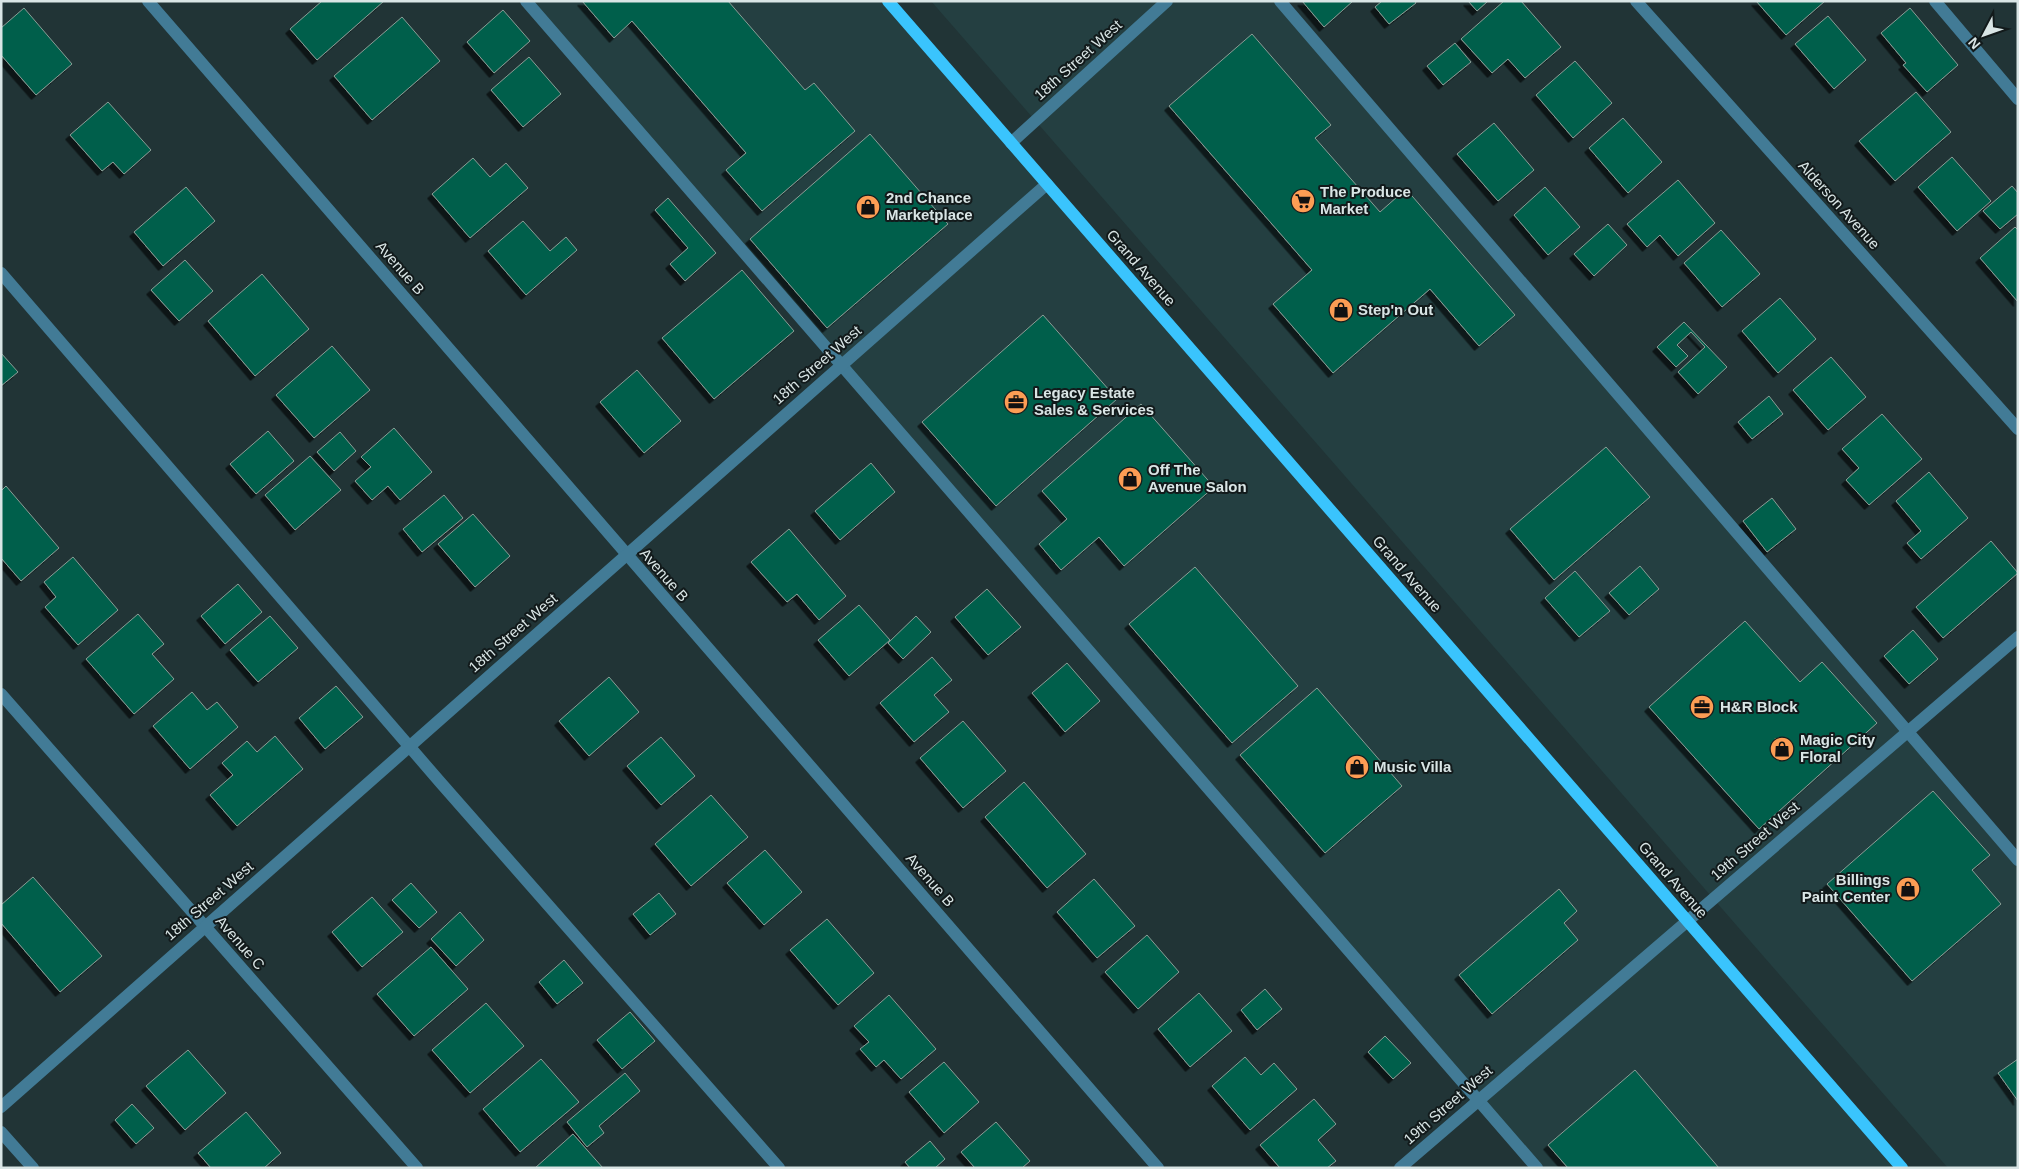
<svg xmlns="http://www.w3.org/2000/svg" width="2019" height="1169" font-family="Arial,sans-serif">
  <defs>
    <filter id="shadow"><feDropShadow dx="-4.5" dy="4.5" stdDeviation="0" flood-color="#0009"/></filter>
  </defs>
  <rect width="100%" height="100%" fill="#213436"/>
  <g fill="#243f41">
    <polygon points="527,1 888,1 1902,1168 1537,1168"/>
    <polygon points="931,1 1280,1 2018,860 2018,1168 1948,1168"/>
  </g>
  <g fill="#015e4b" stroke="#8a9d96" filter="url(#shadow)">
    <polygon points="322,1 384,1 317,60 290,29"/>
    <polygon points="582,1 728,1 805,90 814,83 855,131 762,211 726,170 746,153 632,21 614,38"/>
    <polygon points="1302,1 1353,1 1324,27"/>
    <polygon points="1382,1 1415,1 1416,3 1389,24 1375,7"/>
    <polygon points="1468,1 1488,1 1477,11"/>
    <polygon points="1504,1 1521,1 1561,47 1525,78 1508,59 1492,73 1461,39"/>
    <polygon points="1756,1 1825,1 1786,35"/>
    <polygon points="24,8 72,64 36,95 1,55 1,28"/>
    <polygon points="1910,8 1958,65 1927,92 1903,65 1906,63 1881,33"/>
    <polygon points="503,10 530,41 494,73 467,42"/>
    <polygon points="1828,16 1866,60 1834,89 1795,44"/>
    <polygon points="402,17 440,61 372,120 334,76"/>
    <polygon points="1252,34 1331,125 1315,138 1380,212 1406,189 1515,315 1479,346 1430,289 1333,373 1273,304 1312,270 1169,106"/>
    <polygon points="1455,43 1471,62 1443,85 1427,66"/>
    <polygon points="529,57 561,94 523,127 491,90"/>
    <polygon points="1575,61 1612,103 1573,138 1536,95"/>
    <polygon points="1916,92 1951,132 1895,181 1859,141"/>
    <polygon points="108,102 151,150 124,174 113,162 102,171 70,135"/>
    <polygon points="1623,118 1662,162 1628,193 1589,148"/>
    <polygon points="1494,123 1534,170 1498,201 1457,154"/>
    <polygon points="870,134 948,224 827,328 750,239"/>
    <polygon points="1952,157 1991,201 1957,231 1918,187"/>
    <polygon points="473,158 490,177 506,163 528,188 470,238 432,194"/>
    <polygon points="1678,180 1715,223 1678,256 1660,235 1647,247 1627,224"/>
    <polygon points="2012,186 2018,193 2018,214 2000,229 1983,211"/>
    <polygon points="186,187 215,221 163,266 134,232"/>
    <polygon points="1545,187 1580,227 1548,255 1514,215"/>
    <polygon points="668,198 716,253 685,281 670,264 688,248 655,210"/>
    <polygon points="523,221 550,251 566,237 577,250 526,295 488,251"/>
    <polygon points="1608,224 1627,245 1594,276 1574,254"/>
    <polygon points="2015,227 2018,230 2018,302 1980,258"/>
    <polygon points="1721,230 1760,274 1722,307 1684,263"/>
    <polygon points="185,260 213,291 179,321 151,290"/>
    <polygon points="742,270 794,331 714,399 662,338"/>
    <polygon points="262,274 309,329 255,376 208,321"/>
    <polygon points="1780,298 1816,339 1778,373 1742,331"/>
    <polygon points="1043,315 1117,399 996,506 922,422"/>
    <polygon points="1684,322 1727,367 1698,394 1678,372 1705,347 1691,332 1677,345 1688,356 1676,367 1657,347"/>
    <polygon points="332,346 370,390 314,438 276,395"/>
    <polygon points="1,353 18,372 1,386"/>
    <polygon points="1831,357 1866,397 1828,430 1793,390"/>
    <polygon points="637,370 681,421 644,453 600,402"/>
    <polygon points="1769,396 1783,414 1752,439 1738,422"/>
    <polygon points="1141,404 1214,487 1124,566 1099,537 1061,570 1039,544 1067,519 1042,491"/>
    <polygon points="1882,414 1922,459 1869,505 1846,480 1859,468 1842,449"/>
    <polygon points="394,428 432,472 400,500 388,486 372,500 355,481 371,467 361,457"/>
    <polygon points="268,431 294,461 256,494 230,464"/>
    <polygon points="340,432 356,451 334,471 317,452"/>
    <polygon points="1606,447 1650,497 1554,580 1510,529"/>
    <polygon points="310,456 341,490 295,530 265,495"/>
    <polygon points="871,463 895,492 840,540 815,511"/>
    <polygon points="1929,472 1968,518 1921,559 1907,543 1921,531 1896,501"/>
    <polygon points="6,486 59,548 21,581 1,558 1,491"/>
    <polygon points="444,495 463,518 422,552 403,529"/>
    <polygon points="1772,498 1796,529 1767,552 1743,521"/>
    <polygon points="473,514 510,556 475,587 438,544"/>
    <polygon points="789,529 846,596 819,620 797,594 787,602 751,562"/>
    <polygon points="1991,541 2018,573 1943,638 1916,607"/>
    <polygon points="73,557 118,610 78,645 45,607 56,597 44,582"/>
    <polygon points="1640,566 1659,589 1629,615 1609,593"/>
    <polygon points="1195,567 1298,686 1232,743 1129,624"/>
    <polygon points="1575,571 1610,611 1579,637 1545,598"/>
    <polygon points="238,584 262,612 225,644 201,616"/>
    <polygon points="987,589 1021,627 988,655 955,617"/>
    <polygon points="859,605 890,640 849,676 818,640"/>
    <polygon points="138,614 164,644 152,654 174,679 134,714 86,659"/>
    <polygon points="270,616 298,648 258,682 230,650"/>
    <polygon points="916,616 931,632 903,659 888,643"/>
    <polygon points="1745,621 1800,682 1822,662 1877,723 1759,829 1649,707"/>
    <polygon points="1913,630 1938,659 1909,684 1884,656"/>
    <polygon points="932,657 952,680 934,695 949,712 914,742 880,703"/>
    <polygon points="1067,663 1100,701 1065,732 1032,693"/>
    <polygon points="609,677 639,712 589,756 559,721"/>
    <polygon points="336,686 363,717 325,749 299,718"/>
    <polygon points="1317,688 1402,786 1325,853 1240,755"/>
    <polygon points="192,692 207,710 217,702 238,727 190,769 153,726"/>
    <polygon points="963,721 1006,771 963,808 920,758"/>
    <polygon points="275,736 303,769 237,826 210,795 233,775 222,763 247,741 257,752"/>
    <polygon points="661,737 695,776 661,805 627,766"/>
    <polygon points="1024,782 1086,854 1047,888 985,817"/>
    <polygon points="1933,791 1990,855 1972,870 2001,904 1912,981 1827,884"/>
    <polygon points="711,795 748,837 691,886 655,844"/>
    <polygon points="765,850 802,892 764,925 727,883"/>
    <polygon points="33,877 102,956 60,992 1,923 1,905"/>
    <polygon points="1094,879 1135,926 1097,958 1057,912"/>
    <polygon points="411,883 437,912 419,928 392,900"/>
    <polygon points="1559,889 1577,911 1564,923 1578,940 1492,1014 1459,975"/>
    <polygon points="659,893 676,914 650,935 633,914"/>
    <polygon points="372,897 403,932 362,967 332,932"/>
    <polygon points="460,912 484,940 456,966 431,939"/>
    <polygon points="827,919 874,973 838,1005 790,950"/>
    <polygon points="1147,935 1179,972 1138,1009 1105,972"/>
    <polygon points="431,947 468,989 414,1036 377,994"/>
    <polygon points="564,960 583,983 557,1004 539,982"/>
    <polygon points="1265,989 1282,1009 1257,1030 1241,1010"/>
    <polygon points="1199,993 1232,1031 1190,1067 1158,1029"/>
    <polygon points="889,995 936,1049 901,1079 884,1060 876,1067 860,1049 869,1042 854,1026"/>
    <polygon points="486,1003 524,1046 470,1093 432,1050"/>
    <polygon points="630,1012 655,1041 622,1069 597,1040"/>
    <polygon points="1385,1036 1411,1063 1393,1079 1368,1052"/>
    <polygon points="188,1050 226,1093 185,1130 146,1086"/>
    <polygon points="1245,1057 1261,1075 1274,1063 1297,1089 1250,1130 1212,1086"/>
    <polygon points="541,1059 579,1102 520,1152 483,1109"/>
    <polygon points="2018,1059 2018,1101 1998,1073"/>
    <polygon points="944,1062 979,1102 944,1133 909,1092"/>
    <polygon points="1635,1070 1719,1168 1568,1168 1548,1145"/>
    <polygon points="625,1073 640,1091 599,1126 604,1133 587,1147 567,1122"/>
    <polygon points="1314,1099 1336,1124 1318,1140 1336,1161 1327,1168 1280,1168 1260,1145"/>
    <polygon points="132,1104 154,1128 136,1144 115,1120"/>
    <polygon points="246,1112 281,1153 264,1168 211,1168 198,1153"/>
    <polygon points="996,1122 1030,1161 1022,1168 975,1168 961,1152"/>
    <polygon points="573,1134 603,1168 535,1168"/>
    <polygon points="930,1141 945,1159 935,1168 910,1168 905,1162"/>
  </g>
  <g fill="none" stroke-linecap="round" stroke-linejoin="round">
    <g stroke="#427b96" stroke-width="12">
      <polyline points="148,1 1158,1168"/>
      <polyline points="526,1 1537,1168"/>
      <polyline points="1280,1 2018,860"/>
      <polyline points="1636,1 2018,429"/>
      <polyline points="1935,1 2018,99"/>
      <polyline points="1011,143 1167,1"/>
      <polyline points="1,273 440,782 779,1168"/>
      <polyline points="1,694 417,1168"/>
      <polyline points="1,1107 1047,184"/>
      <polyline points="1,1132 33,1168"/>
      <polyline points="1400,1168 2018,637"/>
    </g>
    <polyline stroke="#3ac4fd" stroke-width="12" points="888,1 1902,1168"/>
  </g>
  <defs>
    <g id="supermarket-disc" transform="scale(1.25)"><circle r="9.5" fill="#fc9d54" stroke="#121a1b"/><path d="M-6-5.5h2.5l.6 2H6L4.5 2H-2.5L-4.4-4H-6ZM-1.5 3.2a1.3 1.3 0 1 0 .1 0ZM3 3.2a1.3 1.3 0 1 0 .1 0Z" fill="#111"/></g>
    <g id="shop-disc" transform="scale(1.25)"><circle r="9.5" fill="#fc9d54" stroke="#121a1b"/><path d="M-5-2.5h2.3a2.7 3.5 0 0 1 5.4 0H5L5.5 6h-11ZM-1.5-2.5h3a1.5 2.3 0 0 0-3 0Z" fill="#111"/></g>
    <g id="office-disc" transform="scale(1.25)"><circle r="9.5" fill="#fc9d54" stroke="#121a1b"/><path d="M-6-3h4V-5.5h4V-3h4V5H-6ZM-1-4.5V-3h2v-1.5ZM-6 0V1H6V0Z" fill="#111"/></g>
  </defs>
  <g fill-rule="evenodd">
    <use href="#supermarket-disc" x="1303" y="201"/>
    <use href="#shop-disc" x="868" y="207"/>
    <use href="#shop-disc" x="1341" y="310"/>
    <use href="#office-disc" x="1016" y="402"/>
    <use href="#shop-disc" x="1130" y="479"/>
    <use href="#office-disc" x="1702" y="707"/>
    <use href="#shop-disc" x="1782" y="749"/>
    <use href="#shop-disc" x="1357" y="767"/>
    <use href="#shop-disc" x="1908" y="889"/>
  </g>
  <g text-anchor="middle" stroke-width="4" stroke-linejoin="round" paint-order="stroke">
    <g font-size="15" fill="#d9e5e5" stroke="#121a1b">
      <text transform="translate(1078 60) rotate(-42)" y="5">18th Street West</text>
      <text transform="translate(1839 205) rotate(48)" y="5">Alderson Avenue</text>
      <text transform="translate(400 268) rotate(49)" y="5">Avenue B</text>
      <text transform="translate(1141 268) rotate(49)" y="5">Grand Avenue</text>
      <text transform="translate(817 365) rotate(-41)" y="5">18th Street West</text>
      <text transform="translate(1407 574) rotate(49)" y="5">Grand Avenue</text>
      <text transform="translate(664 575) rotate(49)" y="5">Avenue B</text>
      <text transform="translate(513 633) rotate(-41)" y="5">18th Street West</text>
      <text transform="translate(1755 841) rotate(-41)" y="5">19th Street West</text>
      <text transform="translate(930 880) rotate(49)" y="5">Avenue B</text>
      <text transform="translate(1673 880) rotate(49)" y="5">Grand Avenue</text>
      <text transform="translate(209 901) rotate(-41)" y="5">18th Street West</text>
      <text transform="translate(240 943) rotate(49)" y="5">Avenue C</text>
      <text transform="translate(1448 1105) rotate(-41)" y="5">19th Street West</text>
    </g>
    <g font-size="15" font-weight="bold" fill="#d9e5e5" stroke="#121a1b" text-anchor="start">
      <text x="1320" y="197">The Produce<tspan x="1320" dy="17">Market</tspan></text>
      <text x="886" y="203">2nd Chance<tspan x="886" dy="17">Marketplace</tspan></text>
      <text x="1358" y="315">Step'n Out</text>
      <text x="1034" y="398">Legacy Estate<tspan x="1034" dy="17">Sales &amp; Services</tspan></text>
      <text x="1148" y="475">Off The<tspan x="1148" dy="17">Avenue Salon</tspan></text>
      <text x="1720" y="712">H&amp;R Block</text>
      <text x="1800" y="745">Magic City<tspan x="1800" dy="17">Floral</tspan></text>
      <text x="1374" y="772">Music Villa</text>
      <text x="1890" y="885" text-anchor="end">Billings<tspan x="1890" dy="17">Paint Center</tspan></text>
    </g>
  </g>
  <rect width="2019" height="1169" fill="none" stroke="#d9e5e5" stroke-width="5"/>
  <g transform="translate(1984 35) rotate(229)" stroke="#121a1b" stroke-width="4" paint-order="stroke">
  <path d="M0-4L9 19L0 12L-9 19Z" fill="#d9e5e5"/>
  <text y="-8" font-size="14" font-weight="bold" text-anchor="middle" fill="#d9e5e5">N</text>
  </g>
</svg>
